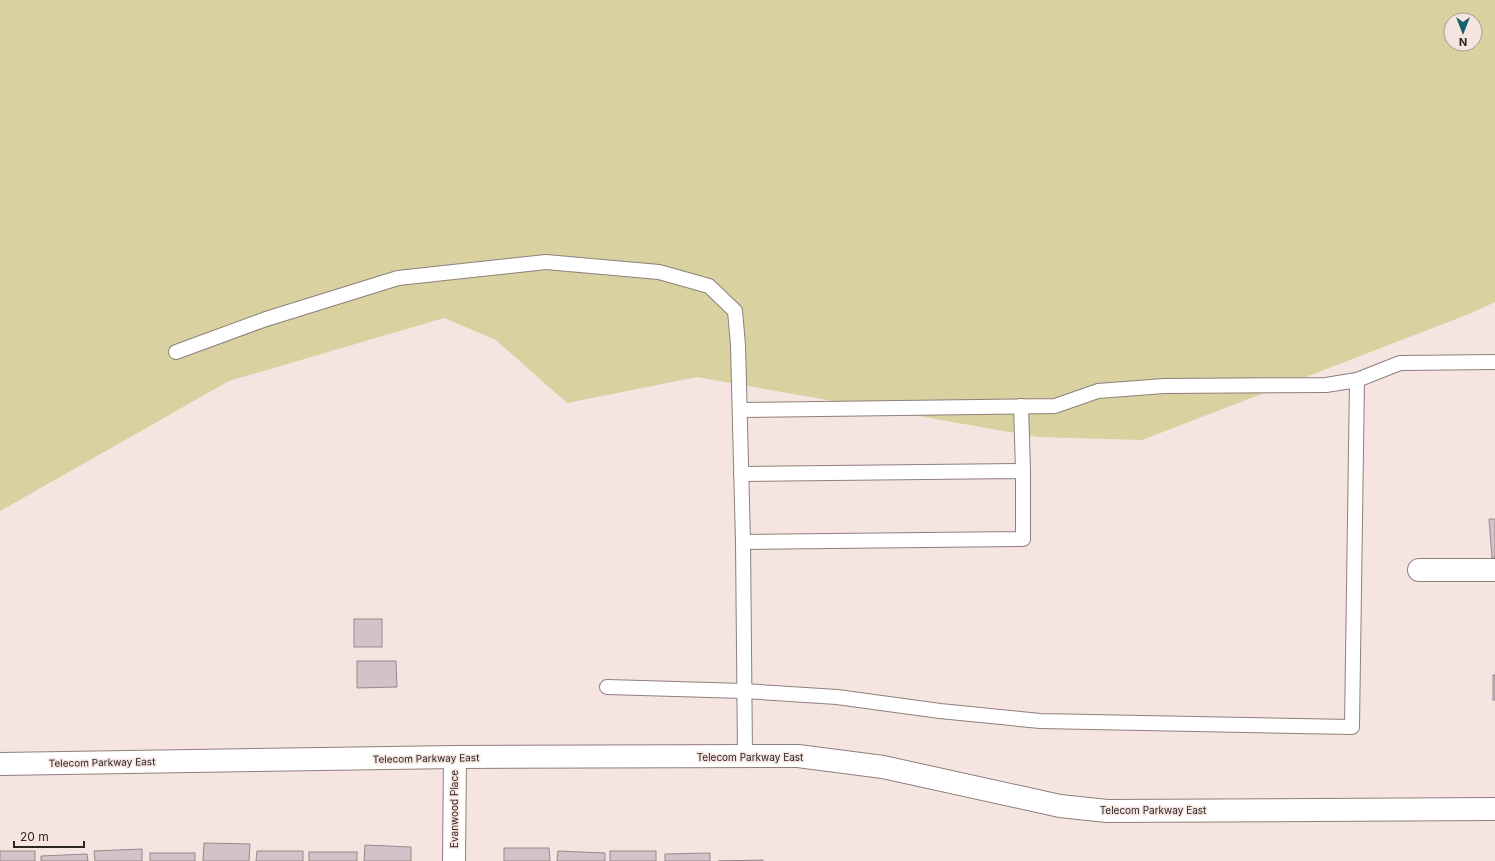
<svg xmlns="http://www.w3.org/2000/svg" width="1495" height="861" font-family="Inter,sans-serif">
  <rect width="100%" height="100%" fill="#f6e4e0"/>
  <path fill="#d9d19f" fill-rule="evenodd" d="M 0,0 L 1495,0 L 1495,302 L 1469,314 L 1142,440 L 1038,437 L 697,377 L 567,403 L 496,340 L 444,318 L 229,381 L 0,511 ZM 1451,20 L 1475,20 L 1475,44 L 1451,44 Z"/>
  <g fill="#d4c2c8" stroke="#98888d">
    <polygon points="1489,519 1495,519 1495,557 1492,558"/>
    <rect x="354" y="619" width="28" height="28"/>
    <polygon points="357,661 396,661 397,687 357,688"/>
    <rect x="1493" y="675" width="2" height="25"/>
    <polygon points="204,843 250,844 249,861 203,861"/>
    <polygon points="365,845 411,847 411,861 364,861"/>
    <polygon points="504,848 549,848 550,861 504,861"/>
    <polygon points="142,849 142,861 95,861 94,851"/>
    <rect x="0" y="851" width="35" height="10"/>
    <polygon points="257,851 303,851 303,861 256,861"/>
    <polygon points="558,851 605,853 605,861 557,861"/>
    <rect x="610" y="851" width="46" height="10"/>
    <rect x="309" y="852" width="48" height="9"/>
    <rect x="150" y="853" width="45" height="8"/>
    <polygon points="710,853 710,861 665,861 665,854"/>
    <polygon points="87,854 88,861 41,861 41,856"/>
    <polygon points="763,860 763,861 718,861"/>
  </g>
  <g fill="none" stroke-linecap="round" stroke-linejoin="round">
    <g stroke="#8f7f7c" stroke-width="16">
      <g id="service">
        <polyline points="176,352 266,319 398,278 546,262 659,272 709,286 735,311 738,345 743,542 745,756"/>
        <polyline points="1021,406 1023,471"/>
        <polyline points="740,410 1055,406 1098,391 1164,386 1326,385 1357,380 1400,363 1495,362"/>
        <polyline points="741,474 1023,471 1023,539 743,542"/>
        <polyline points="607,687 744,691 837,697 940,711 1040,721 1352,727 1357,380"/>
      </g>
    </g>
    <g stroke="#8f7f7c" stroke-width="24">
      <g id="minor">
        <polyline points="1419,570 1495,570"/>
        <polyline points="454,861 455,757"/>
      </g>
    </g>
    <g stroke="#8f7f7c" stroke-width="24">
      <polyline id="tertiary" points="0,764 455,757 798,756 883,767 1060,806 1107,811 1495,809"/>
    </g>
    <use href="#service" stroke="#fff" stroke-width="14"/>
    <use href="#minor" stroke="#fff" stroke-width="22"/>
    <use href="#tertiary" stroke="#fff" stroke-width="22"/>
  </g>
  <g text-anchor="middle" stroke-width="3" stroke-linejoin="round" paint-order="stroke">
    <g font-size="10" fill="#2b2523" stroke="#f6e4e0">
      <text x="750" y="761">Telecom Parkway East</text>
      <text transform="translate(426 758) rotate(-1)" y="4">Telecom Parkway East</text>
      <text transform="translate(102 762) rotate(-1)" y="4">Telecom Parkway East</text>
      <text transform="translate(454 809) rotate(-90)" y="4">Evanwood Place</text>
      <text x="1153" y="814">Telecom Parkway East</text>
    </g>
  </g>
  <g transform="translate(1463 32) rotate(180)"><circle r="19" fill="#f6e4e0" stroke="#a59894"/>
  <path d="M0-3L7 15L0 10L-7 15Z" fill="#175f6f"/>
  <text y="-6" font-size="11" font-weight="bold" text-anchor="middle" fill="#2b2523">N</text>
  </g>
  <path d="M14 841v6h70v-6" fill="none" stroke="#2b2523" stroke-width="2"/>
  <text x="20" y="841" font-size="12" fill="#2b2523" stroke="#f6e4e0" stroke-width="3" paint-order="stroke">20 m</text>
</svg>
